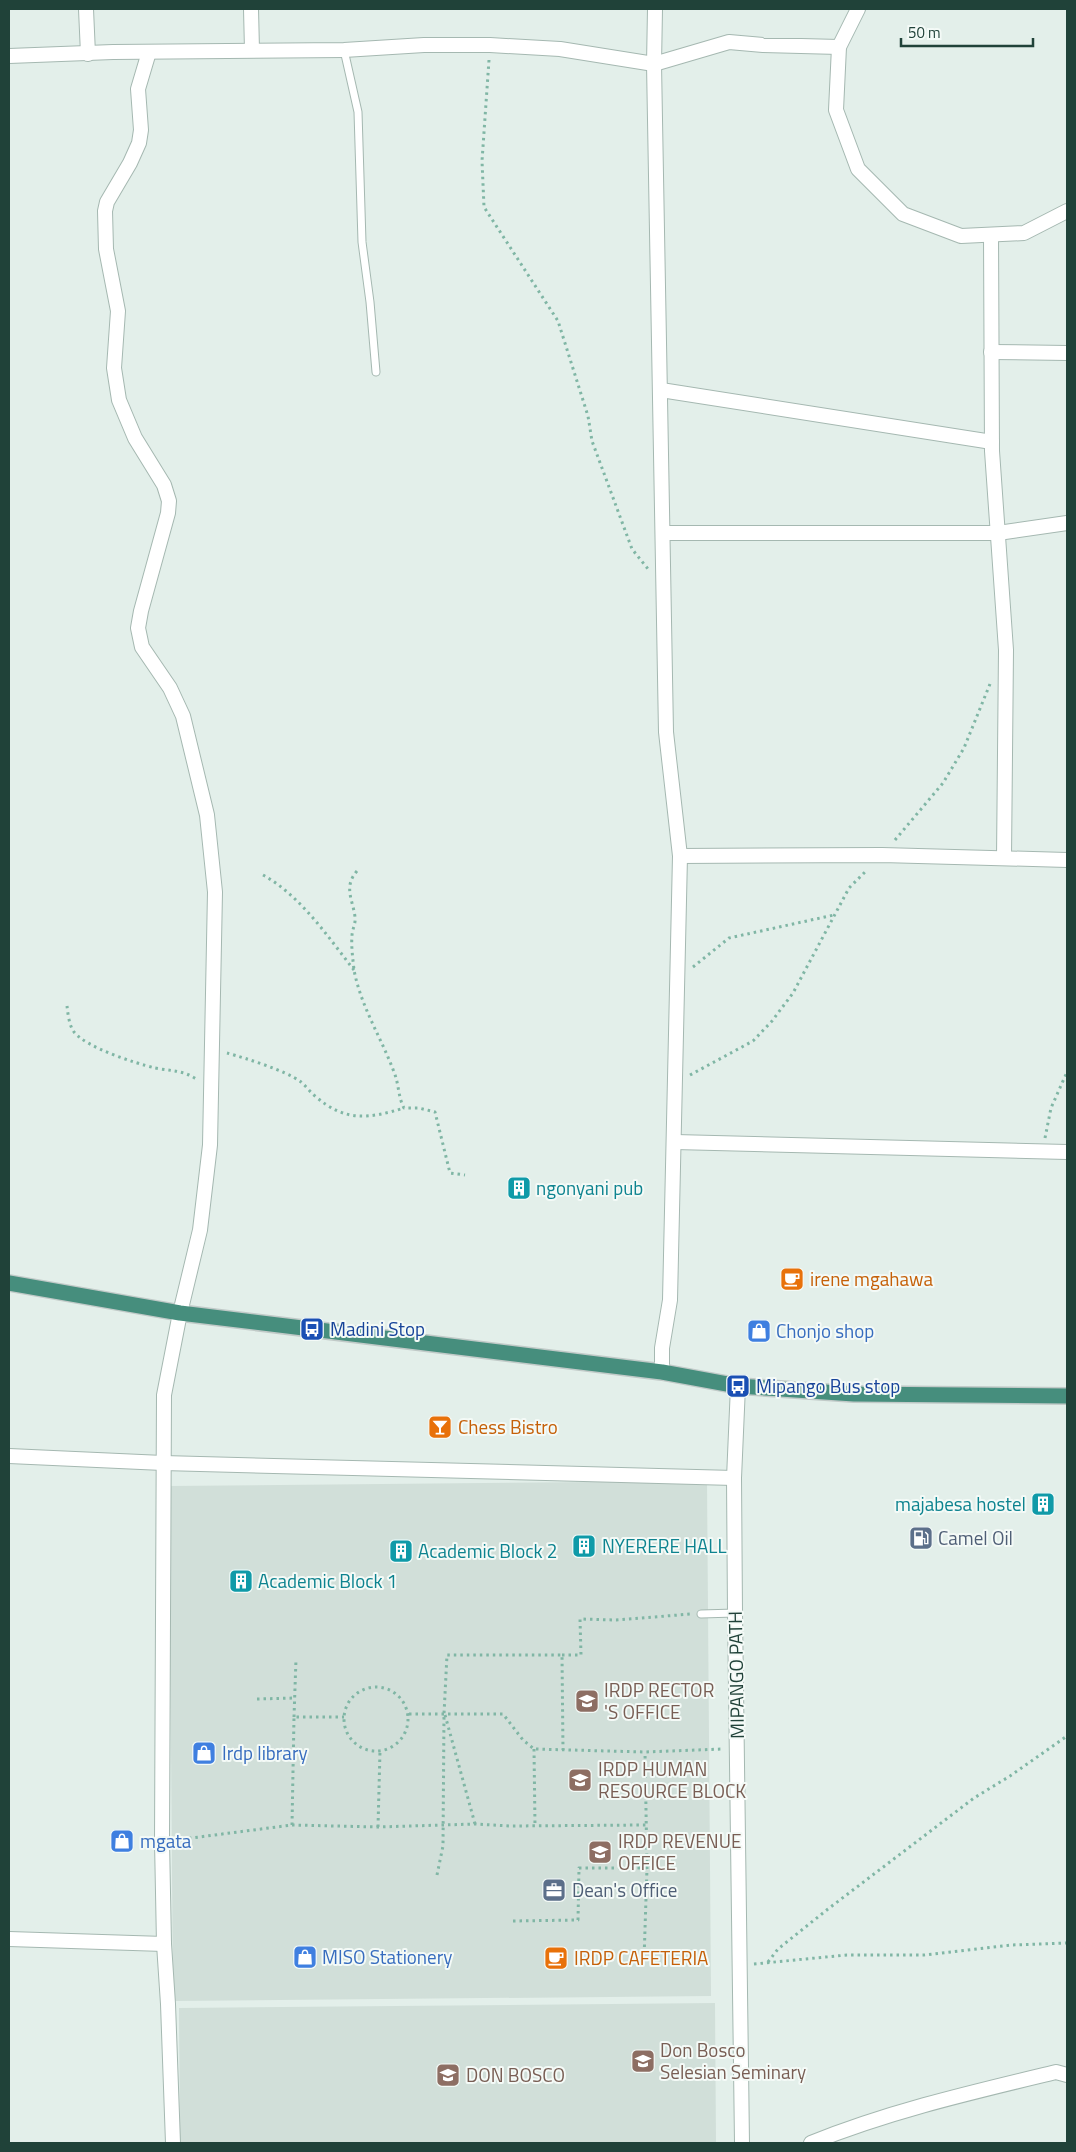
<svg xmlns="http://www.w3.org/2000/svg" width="1076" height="2152" font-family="'Titillium Web',sans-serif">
  <rect width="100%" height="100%" fill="#e3efea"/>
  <g fill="#d1dfd9">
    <polygon points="707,1481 711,1996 173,2001 169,1486"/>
    <polygon points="715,2003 716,2143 180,2143 179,2008"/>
  </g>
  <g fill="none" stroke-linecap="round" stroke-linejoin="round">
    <g stroke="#a5b8b1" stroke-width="9">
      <g id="service">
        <polyline points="344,50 358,112 362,242 370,302 376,372"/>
        <polyline points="701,1614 735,1613"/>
      </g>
    </g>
    <g stroke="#a5b8b1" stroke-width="16">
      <g id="minor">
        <polyline points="86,9 88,54"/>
        <polyline points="251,9 252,50"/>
        <polyline points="655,9 654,64 666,732 680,856 670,1300 662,1348 662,1372"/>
        <polyline points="858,9 839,47 836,110 858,169 903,214 961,236 1024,233 1067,211"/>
        <polyline points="149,52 138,89 141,130 139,143 130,163 107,202 105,211 106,249 118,311 114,368 119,400 135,438 164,485 169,501 168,513 141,611 138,628 142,647 170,688 183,716 207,815 215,892 210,1145 200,1230 180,1313 164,1395 162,1841 164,1944 168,2004 173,2143"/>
        <polyline points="9,56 113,52 344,50 424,45 490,45 560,49 654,64 729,42 763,45 839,47"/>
        <polyline points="991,235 992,451 1006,650 1004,858"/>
        <polyline points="991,352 1067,353"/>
        <polyline points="661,390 992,442"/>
        <polyline points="663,533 998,533 1067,523"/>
        <polyline points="680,856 882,855 1067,860"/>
        <polyline points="675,1142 1067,1152"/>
        <polyline points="738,1386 734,1478 735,1613 742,2143"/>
        <polyline points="9,1456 163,1463 734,1478"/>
        <polyline points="9,1939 164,1944"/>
        <path d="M 811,2143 C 890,2111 973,2092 1056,2072 L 1067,2075"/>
      </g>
    </g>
    <g stroke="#c1cac8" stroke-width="18">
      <polyline id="trunk" points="9,1283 180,1313 662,1372 738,1386 854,1394 1067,1396"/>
    </g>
    <g stroke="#80b6a5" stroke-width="3" stroke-dasharray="2.5 4" stroke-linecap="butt">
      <polyline points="489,60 482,161 484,207 558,321 588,416 592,441 632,549 648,569"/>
      <polyline points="895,840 943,783 964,748 990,684"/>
      <path d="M 357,871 C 343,887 353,900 355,917 C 356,924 352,929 352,936 C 351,946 353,960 354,970 C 361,1007 381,1037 394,1072 C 399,1084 398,1097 404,1108 L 419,1108 L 435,1112 L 450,1173 L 465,1175"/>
      <path d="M 263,875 C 301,896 328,937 354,970"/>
      <polyline points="693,967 729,938 834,915"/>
      <path d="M 67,1006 C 68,1014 69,1025 74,1032 C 87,1048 135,1063 155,1068 C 170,1071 183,1070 196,1079"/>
      <path d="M 227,1053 C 245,1058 287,1071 301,1082 C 306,1086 310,1092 315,1096 C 345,1122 368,1119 404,1108"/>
      <polyline points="690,1075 753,1041 772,1021 793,993 849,888 867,870"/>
      <polyline points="1045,1138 1051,1108 1067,1072"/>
      <polyline points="562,1655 581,1655 580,1619 616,1620 691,1614"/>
      <circle cx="376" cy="1719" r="32"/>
      <polyline points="257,1699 295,1698"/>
      <polyline points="409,1714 503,1714 523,1740 534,1749 645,1752 722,1749"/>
      <polyline points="445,1715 475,1824"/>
      <polyline points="294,1717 296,1659"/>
      <polyline points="534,1749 535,1826"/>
      <polyline points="292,1825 294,1717 344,1717"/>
      <polyline points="378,1827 380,1751"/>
      <polyline points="176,1840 292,1825 378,1827 475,1824 511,1826 646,1825"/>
      <polyline points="437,1875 443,1846 444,1714 447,1655 562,1655 563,1750"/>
      <polyline points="513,1921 578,1920 579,1868 647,1868"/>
      <polyline points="644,1960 647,1868 645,1752"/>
      <polyline points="768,1962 778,1949 828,1909 974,1798 1010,1776 1067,1736"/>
      <polyline points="754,1964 847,1955 924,1955 1012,1945 1067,1943"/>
    </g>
    <use href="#service" stroke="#fff" stroke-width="7"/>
    <use href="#minor" stroke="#fff" stroke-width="14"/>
    <use href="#trunk" stroke="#468e7d" stroke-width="15"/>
  </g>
  <defs>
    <g id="building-square" transform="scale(1.25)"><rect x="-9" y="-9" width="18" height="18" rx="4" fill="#0f9aa8" stroke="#f4faf7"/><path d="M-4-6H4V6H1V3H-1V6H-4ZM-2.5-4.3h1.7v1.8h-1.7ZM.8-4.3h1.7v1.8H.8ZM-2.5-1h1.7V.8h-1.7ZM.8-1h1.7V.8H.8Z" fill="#fff"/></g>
    <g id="cafe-square" transform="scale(1.25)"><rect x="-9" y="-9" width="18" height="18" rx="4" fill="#e8710a" stroke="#f4faf7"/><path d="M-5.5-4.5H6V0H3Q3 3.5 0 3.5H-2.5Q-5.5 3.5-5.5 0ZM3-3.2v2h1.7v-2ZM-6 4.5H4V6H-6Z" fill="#fff"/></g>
    <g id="bus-square" transform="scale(1.25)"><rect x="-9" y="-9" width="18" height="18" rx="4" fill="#1a4fb4" stroke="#f4faf7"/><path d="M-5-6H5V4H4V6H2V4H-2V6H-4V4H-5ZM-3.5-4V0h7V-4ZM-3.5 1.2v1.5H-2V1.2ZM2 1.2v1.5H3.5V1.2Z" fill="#fff"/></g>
    <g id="shop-square" transform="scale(1.25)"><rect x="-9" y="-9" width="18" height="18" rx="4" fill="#3f7fe0" stroke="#f4faf7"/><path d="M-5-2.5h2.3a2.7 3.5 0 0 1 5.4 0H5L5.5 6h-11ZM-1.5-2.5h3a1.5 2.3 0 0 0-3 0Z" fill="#fff"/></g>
    <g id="bar-square" transform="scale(1.25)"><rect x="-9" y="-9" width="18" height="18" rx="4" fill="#e8710a" stroke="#f4faf7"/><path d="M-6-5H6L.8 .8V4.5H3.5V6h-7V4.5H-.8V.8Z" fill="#fff"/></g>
    <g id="fuel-square" transform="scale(1.25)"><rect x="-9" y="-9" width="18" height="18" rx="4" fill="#5c6f8a" stroke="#f4faf7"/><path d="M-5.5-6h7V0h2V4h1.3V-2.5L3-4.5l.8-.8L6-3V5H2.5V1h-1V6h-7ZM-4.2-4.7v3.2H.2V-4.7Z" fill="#fff"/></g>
    <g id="university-square" transform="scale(1.25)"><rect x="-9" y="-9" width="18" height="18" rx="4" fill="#8d6e63" stroke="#f4faf7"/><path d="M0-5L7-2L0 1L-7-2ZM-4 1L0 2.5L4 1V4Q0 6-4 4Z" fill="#fff"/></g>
    <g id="office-square" transform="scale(1.25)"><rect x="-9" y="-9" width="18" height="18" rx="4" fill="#5c6f8a" stroke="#f4faf7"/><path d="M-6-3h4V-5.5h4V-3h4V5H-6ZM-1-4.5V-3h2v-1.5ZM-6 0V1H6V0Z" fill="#fff"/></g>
    <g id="school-square" transform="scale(1.25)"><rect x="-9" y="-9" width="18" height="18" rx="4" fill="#8d6e63" stroke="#f4faf7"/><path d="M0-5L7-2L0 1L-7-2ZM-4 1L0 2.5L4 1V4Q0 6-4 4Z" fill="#fff"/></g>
  </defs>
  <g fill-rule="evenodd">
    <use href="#building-square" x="519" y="1188"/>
    <use href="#cafe-square" x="792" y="1279"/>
    <use href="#bus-square" x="312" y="1329"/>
    <use href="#shop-square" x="759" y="1331"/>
    <use href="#bus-square" x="738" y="1386"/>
    <use href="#bar-square" x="440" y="1427"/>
    <use href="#building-square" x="1043" y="1504"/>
    <use href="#fuel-square" x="921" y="1538"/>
    <use href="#building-square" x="584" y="1546"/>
    <use href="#building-square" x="401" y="1551"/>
    <use href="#building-square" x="241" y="1581"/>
    <use href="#university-square" x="587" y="1701"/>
    <use href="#shop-square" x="204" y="1753"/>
    <use href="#university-square" x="580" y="1780"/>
    <use href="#shop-square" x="122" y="1841"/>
    <use href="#university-square" x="600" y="1852"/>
    <use href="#office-square" x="554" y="1890"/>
    <use href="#shop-square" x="305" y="1957"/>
    <use href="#cafe-square" x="556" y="1958"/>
    <use href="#school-square" x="643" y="2061"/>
    <use href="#school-square" x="448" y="2075"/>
  </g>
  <g text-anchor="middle" stroke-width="4" stroke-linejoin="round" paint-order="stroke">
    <g font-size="19" fill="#0d838f" stroke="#f4faf7" text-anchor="start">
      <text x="536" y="1195">ngonyani pub</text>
      <text x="1026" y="1511" text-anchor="end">majabesa hostel</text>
      <text x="602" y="1553">NYERERE HALL</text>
      <text x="418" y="1558">Academic Block 2</text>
      <text x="258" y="1588">Academic Block 1</text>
    </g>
    <g font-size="19" fill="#c56008" stroke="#f4faf7" text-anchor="start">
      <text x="810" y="1286">irene mgahawa</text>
      <text x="458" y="1434">Chess Bistro</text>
      <text x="574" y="1965">IRDP CAFETERIA</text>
    </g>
    <g font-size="19" fill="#164399" stroke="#f4faf7" text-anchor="start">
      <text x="330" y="1336">Madini Stop</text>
      <text x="756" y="1393">Mipango Bus stop</text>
    </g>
    <g font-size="19" fill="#366cbe" stroke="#f4faf7" text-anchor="start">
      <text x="776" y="1338">Chonjo shop</text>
      <text x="222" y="1760">Irdp library</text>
      <text x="140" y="1848">mgata</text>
      <text x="322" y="1964">MISO Stationery</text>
    </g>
    <g font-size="19" fill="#4e5e75" stroke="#f4faf7" text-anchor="start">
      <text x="938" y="1545">Camel Oil</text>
      <text x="572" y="1897">Dean's Office</text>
    </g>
    <g font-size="19" fill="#204239" stroke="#f4faf7">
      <text transform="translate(736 1675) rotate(-91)" y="7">MIPANGO PATH</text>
    </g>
    <g font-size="19" fill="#785e54" stroke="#f4faf7" text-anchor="start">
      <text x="604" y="1697">IRDP RECTOR<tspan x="604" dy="22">'S OFFICE</tspan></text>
      <text x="598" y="1776">IRDP HUMAN<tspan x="598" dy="22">RESOURCE BLOCK</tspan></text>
      <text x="618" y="1848">IRDP REVENUE<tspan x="618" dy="22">OFFICE</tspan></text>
      <text x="660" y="2057">Don Bosco<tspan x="660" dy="22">Selesian Seminary</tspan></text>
      <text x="466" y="2082">DON BOSCO</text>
    </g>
  </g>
  <rect width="1076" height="2152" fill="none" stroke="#204239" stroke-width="20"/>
  <path d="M901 38v8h132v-8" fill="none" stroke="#204239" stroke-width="2.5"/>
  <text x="908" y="38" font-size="15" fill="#204239" stroke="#f4faf7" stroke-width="4" paint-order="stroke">50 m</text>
</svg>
